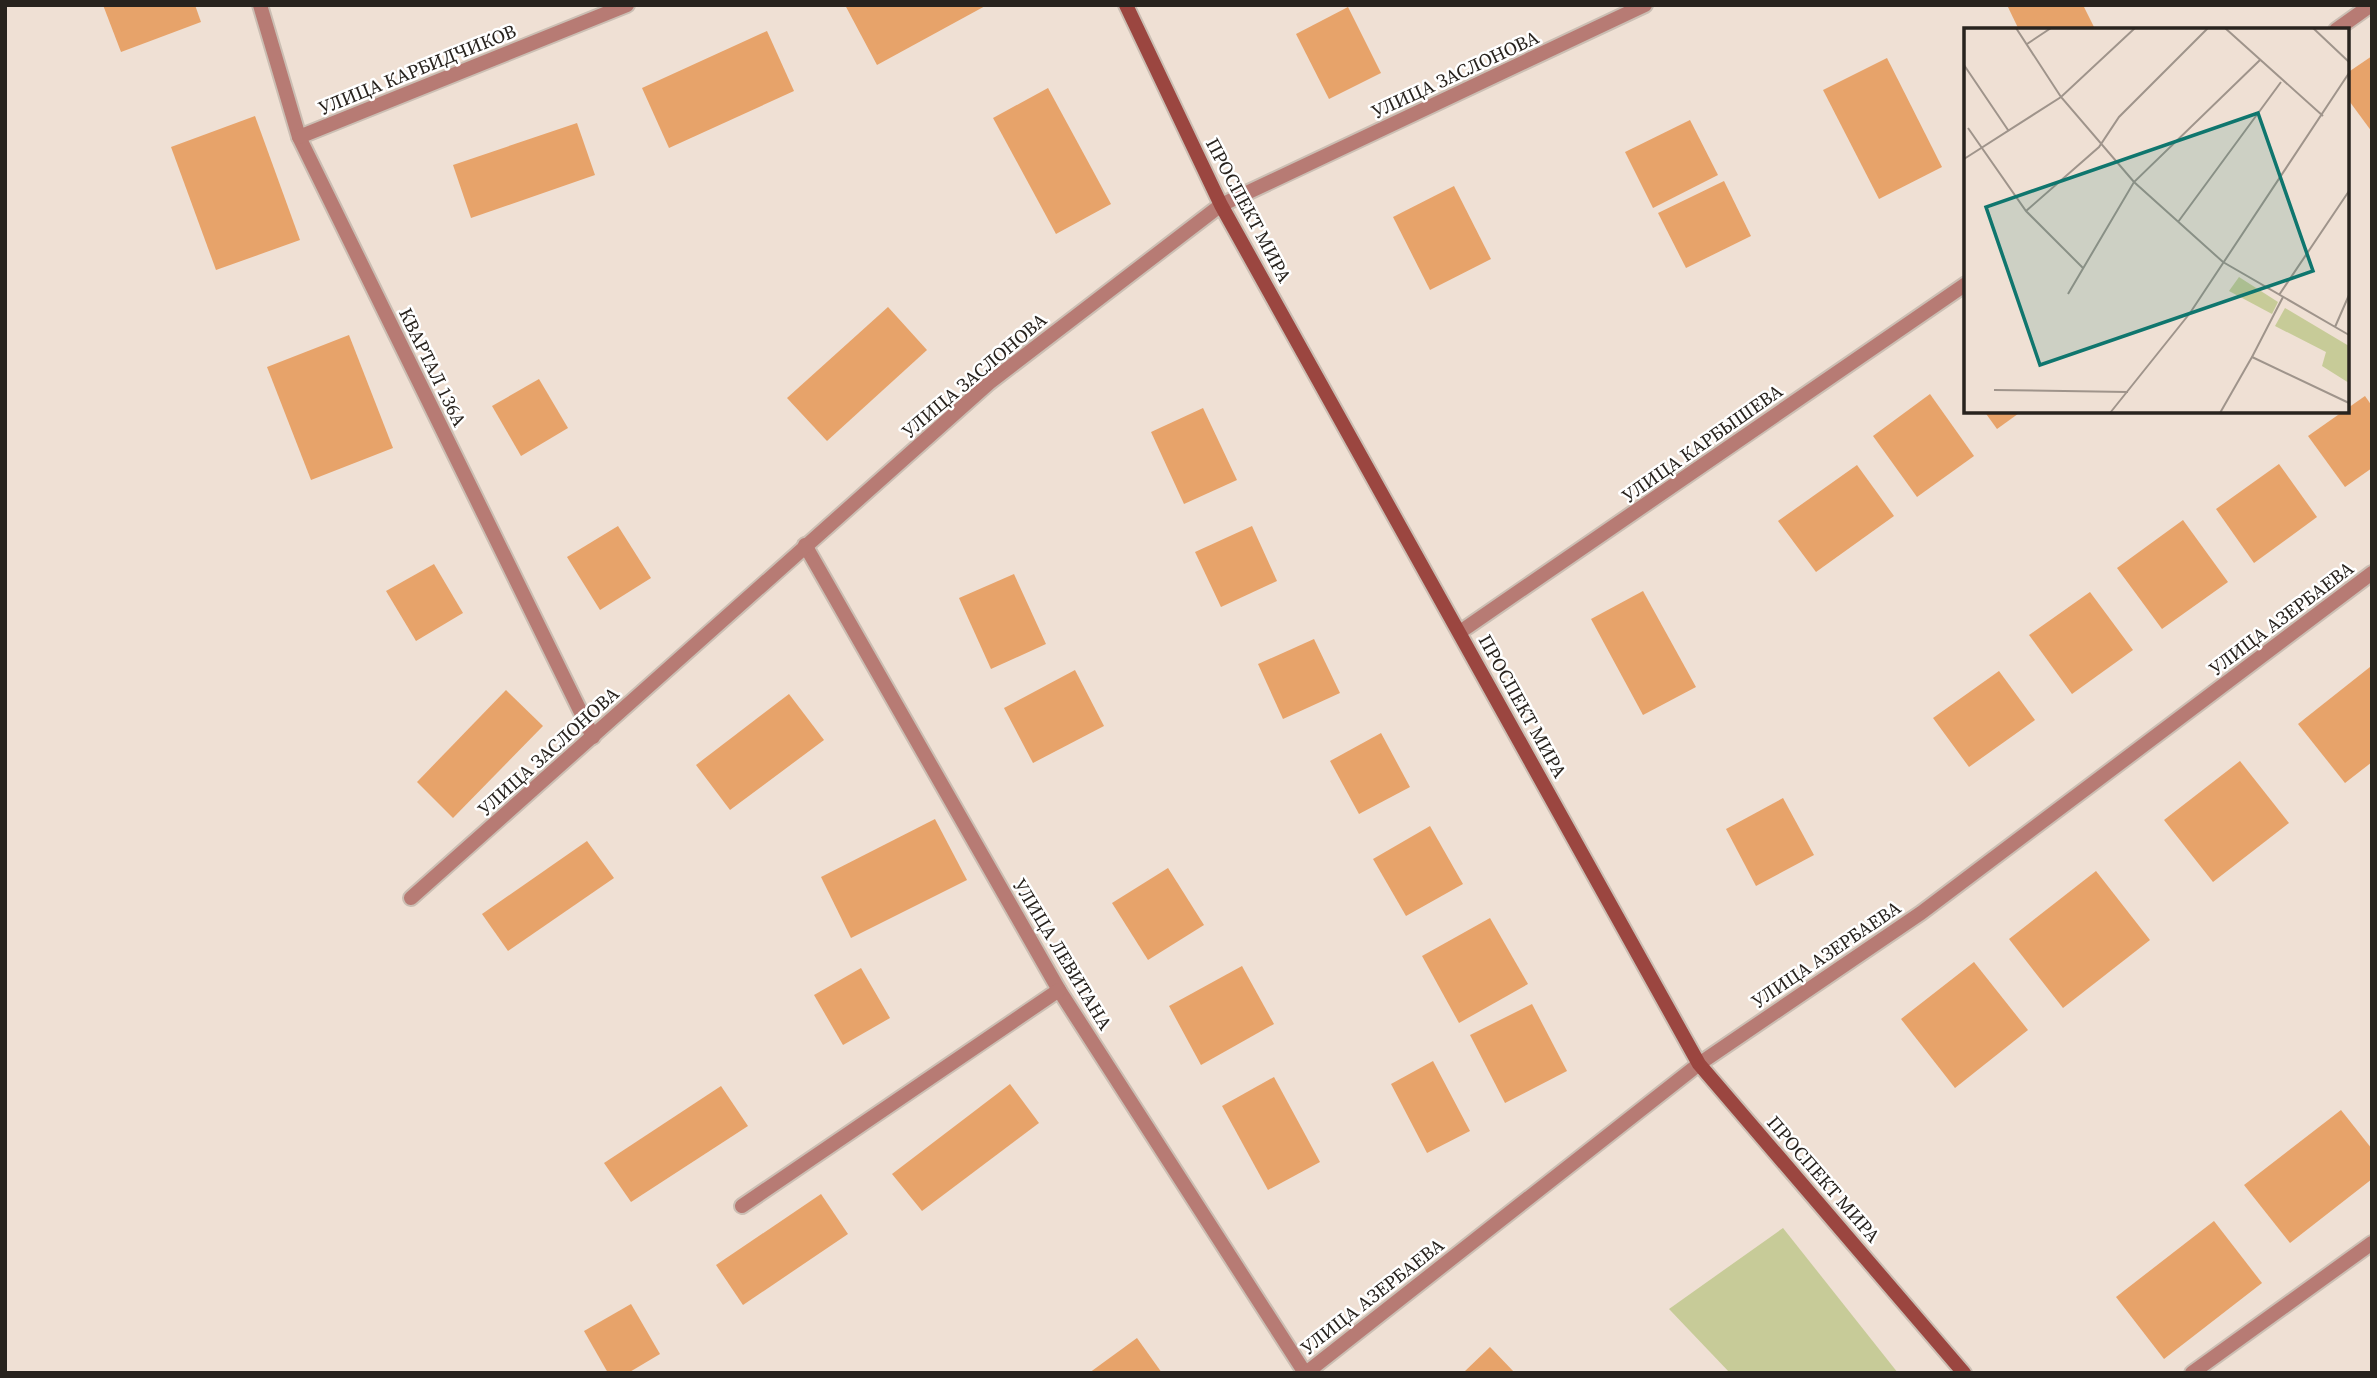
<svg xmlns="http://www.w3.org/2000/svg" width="2377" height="1378" font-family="'Source Serif 4',serif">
  <rect width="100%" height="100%" fill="#efe0d4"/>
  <polygon fill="#c7cb98" points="1783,1228 1898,1373 1730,1373 1669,1309"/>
  <g fill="#e7a36a">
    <polygon points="103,5 195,5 201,22 121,52"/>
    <polygon points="845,5 987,5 877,65"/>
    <polygon points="2007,5 2083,5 2095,29 2019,30"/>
    <polygon points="1348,7 1381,73 1329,99 1296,34"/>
    <polygon points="767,31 794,91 669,148 642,88"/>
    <polygon points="2372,56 2372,132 2347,98 2347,73"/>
    <polygon points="1887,58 1942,167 1879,199 1823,90"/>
    <polygon points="1048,88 1111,204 1056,234 993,118"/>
    <polygon points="255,116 300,240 216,270 171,147"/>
    <polygon points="1690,120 1718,175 1653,208 1625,152"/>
    <polygon points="577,123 595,175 471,218 453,165"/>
    <polygon points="1724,181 1751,236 1686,268 1658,213"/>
    <polygon points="1454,186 1491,259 1430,290 1393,217"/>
    <polygon points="888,307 927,350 827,441 787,398"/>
    <polygon points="349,335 393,448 311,480 267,367"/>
    <polygon points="539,379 568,428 521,456 492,406"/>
    <polygon points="1930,394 1974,456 1917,497 1873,436"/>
    <polygon points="2365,396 2372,406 2372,468 2345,487 2308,436"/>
    <polygon points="1203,408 1237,480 1184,504 1151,432"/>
    <polygon points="1984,411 2022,411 1997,429"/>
    <polygon points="2279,464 2317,517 2254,563 2216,509"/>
    <polygon points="1857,465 1894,516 1816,572 1778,521"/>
    <polygon points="2183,520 2228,582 2162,629 2117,568"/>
    <polygon points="618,526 651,578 600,610 567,557"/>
    <polygon points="1252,526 1277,581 1221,607 1195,552"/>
    <polygon points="434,564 463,613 416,641 386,591"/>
    <polygon points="1014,574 1046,644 991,669 959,598"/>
    <polygon points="1643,591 1696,687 1643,715 1591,619"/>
    <polygon points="2090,592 2133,650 2072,694 2029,635"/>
    <polygon points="1314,639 1340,693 1283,719 1258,664"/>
    <polygon points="2370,667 2372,762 2345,783 2298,724"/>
    <polygon points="1075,670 1104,726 1033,763 1004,708"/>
    <polygon points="1999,671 2035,720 1969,767 1933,718"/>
    <polygon points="506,690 543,726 453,818 417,782"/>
    <polygon points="789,694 824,740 730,810 696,765"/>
    <polygon points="1381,733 1410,787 1359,814 1330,761"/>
    <polygon points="2240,761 2289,823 2213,882 2164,820"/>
    <polygon points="1783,798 1814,855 1756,886 1726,829"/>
    <polygon points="935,819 967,880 851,938 821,877"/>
    <polygon points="1430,826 1463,884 1406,916 1373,859"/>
    <polygon points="587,841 614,878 508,951 482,914"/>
    <polygon points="1168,868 1204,925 1148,960 1112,903"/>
    <polygon points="2096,871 2150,940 2063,1008 2009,939"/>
    <polygon points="1490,918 1528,984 1459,1023 1422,956"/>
    <polygon points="1974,962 2028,1030 1955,1088 1901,1019"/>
    <polygon points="1242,966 1274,1024 1201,1065 1169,1006"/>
    <polygon points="861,968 890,1018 843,1045 814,995"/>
    <polygon points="1532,1004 1567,1071 1505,1103 1470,1035"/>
    <polygon points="1433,1061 1470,1131 1427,1153 1391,1084"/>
    <polygon points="1274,1077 1320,1162 1268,1190 1222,1106"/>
    <polygon points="1010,1084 1039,1123 922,1211 892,1174"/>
    <polygon points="721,1086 748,1126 631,1202 604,1163"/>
    <polygon points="2341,1110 2372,1149 2372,1179 2290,1243 2244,1185"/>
    <polygon points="821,1194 848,1234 743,1305 716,1265"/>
    <polygon points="2214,1221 2262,1283 2164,1359 2116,1297"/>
    <polygon points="631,1304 660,1354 628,1373 608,1373 584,1331"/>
    <polygon points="1137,1338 1162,1373 1089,1373"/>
    <polygon points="1490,1347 1515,1373 1463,1373"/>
  </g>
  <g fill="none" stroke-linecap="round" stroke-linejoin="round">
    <g stroke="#cbbeb3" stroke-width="18">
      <g id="lane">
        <polyline points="805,545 1059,990 1305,1373"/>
        <polyline points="742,1206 1059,990"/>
      </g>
    </g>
    <g stroke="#cbbeb3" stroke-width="18">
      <g id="street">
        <polyline points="260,5 299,137 593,737"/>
        <polyline points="2336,30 2371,5"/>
        <polyline points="299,137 627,5"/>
        <polyline points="1460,632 1966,284"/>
        <polyline points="411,898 989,383 1221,205 1645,5"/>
        <polyline points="1306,1373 1699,1064 1921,913 2372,573"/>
        <polyline points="2192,1373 2372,1243"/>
      </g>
    </g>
    <g stroke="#cbbeb3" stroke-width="18">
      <polyline id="secondary" points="1126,5 1221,205 1699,1064 1964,1373"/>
    </g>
    <use href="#lane" stroke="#b77b74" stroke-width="14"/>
    <use href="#street" stroke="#b77b74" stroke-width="14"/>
    <use href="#secondary" stroke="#9b4640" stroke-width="14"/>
  </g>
  <g text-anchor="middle" stroke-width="5" stroke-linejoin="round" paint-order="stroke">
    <g font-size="19" fill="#28231e" stroke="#fff">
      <text transform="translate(417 69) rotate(-22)" y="7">УЛИЦА КАРБИДЧИКОВ</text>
      <text transform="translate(1455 74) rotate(-25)" y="7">УЛИЦА ЗАСЛОНОВА</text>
      <text transform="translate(1249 210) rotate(62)" y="7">ПРОСПЕКТ МИРА</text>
      <text transform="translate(433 367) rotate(64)" y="7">КВАРТАЛ 136А</text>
      <text transform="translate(974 375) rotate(-40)" y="7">УЛИЦА ЗАСЛОНОВА</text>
      <text transform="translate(1702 443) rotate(-35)" y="7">УЛИЦА КАРБЫШЕВА</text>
      <text transform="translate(2281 618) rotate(-37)" y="7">УЛИЦА АЗЕРБАЕВА</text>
      <text transform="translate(1523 706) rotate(61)" y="7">ПРОСПЕКТ МИРА</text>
      <text transform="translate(548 751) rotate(-42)" y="7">УЛИЦА ЗАСЛОНОВА</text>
      <text transform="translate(1063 954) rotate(59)" y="7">УЛИЦА ЛЕВИТАНА</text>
      <text transform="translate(1826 954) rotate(-34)" y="7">УЛИЦА АЗЕРБАЕВА</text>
      <text transform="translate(1824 1179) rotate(49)" y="7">ПРОСПЕКТ МИРА</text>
      <text transform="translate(1372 1296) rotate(-38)" y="7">УЛИЦА АЗЕРБАЕВА</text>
    </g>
  </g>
  <g transform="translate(1964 28)">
    <rect width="385" height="385" fill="#efe0d4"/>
    <path d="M 275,249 L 314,274 L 308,286 L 265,263 ZM 321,280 L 385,318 L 385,355 L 358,338 L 362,324 L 311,298 Z" fill="#c7cb98"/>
    <path fill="none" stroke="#9f948b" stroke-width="2" d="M 52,0 L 97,69 L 170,154 L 259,234 L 385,307M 261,0 L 359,88M 349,0 L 385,34M 63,16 L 87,0M 0,37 L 44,102M 4,100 L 62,183 L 119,240M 0,131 L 97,69 L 171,0M 62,183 L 135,119 L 155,89 L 244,0M 214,194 L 317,54M 104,266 L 170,154 L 296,32M 315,267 L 385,163M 319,269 L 288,329 L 385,375M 371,299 L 385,267M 30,362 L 164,364M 146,385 L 226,285 L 385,45M 256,385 L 288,329"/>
    <path fill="#0f766e" fill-opacity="0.15" stroke="#0f766e" stroke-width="3.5" d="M 294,85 L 349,243 L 76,337 L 22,179 Z"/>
    <rect width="385" height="385" fill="none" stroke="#28231e" stroke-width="3.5"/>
  </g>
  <rect width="2377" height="1378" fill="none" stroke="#28231e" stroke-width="14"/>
</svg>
